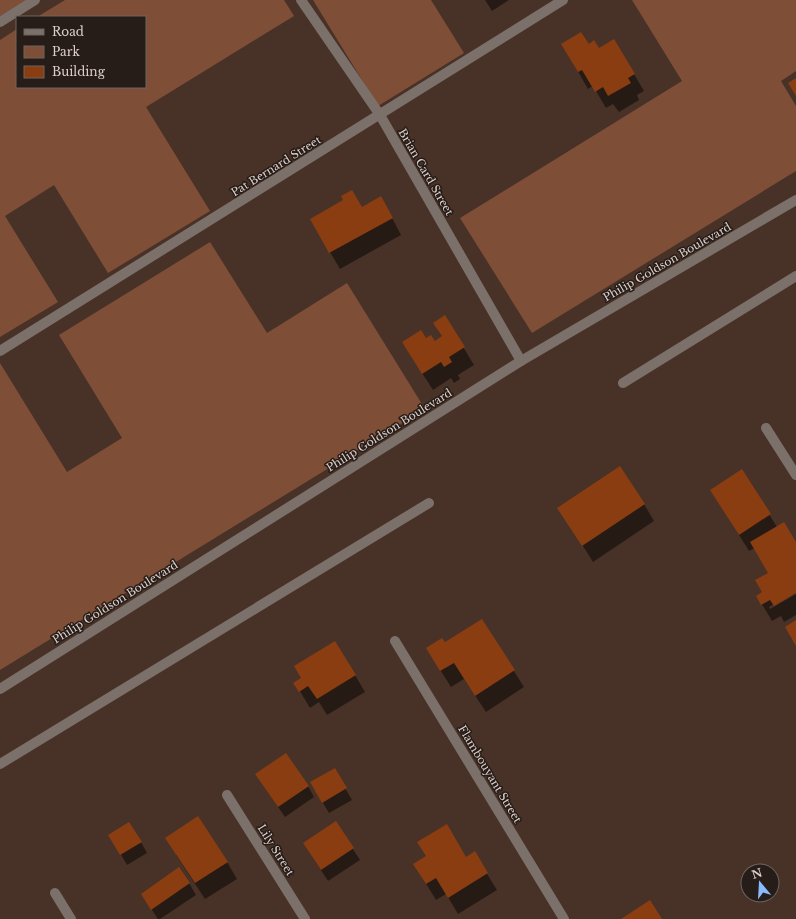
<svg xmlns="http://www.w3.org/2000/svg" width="796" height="919" font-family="'Libre Baskerville',serif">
  <rect width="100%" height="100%" fill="#483228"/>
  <g fill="#7f4e37">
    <polygon points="0,0 26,0 0,16"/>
    <polygon points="65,0 284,0 294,16 146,107 210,211 108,273 54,185 5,216 58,302 0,337 0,40 17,29 17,87 145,87 145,17 37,17"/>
    <polygon points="313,0 431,0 464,53 378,106"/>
    <polygon points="632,0 796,0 796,71 781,81 796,106 796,171 532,333 460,218 682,81"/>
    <polygon points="210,242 267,333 347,283 425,409 0,670 0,363 67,472 122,438 59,335"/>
  </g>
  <g fill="#0007">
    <polygon points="485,0 509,0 492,11"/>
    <polygon points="598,50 634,74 644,91 637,95 639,100 619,112 613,104 606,108 593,86 588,89 572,61"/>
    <polygon points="362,208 390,214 401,235 340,269 330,252"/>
    <polygon points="445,317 474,365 458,375 460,379 454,383 451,378 433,390 413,359 425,339 434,342 443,337 434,323"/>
    <polygon points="742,471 777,527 796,544 796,591 769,607 770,609 796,594 796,615 784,622 781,616 772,621 757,596 763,593 769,573 755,548 749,551 711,490"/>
    <polygon points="644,504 654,521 593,562 559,508"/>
    <polygon points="482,620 524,687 486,712 464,679 451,687 437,665 445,644"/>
    <polygon points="355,675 365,692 327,715 319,702 310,708 295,683 302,678"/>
    <polygon points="334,769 352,800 329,813 311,783"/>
    <polygon points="263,785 308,786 314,797 285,817"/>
    <polygon points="336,823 360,860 328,881 304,844"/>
    <polygon points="141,842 147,853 127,865 116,846"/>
    <polygon points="474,853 497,890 458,914 446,894 436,900 414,864 466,858"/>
    <polygon points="176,855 227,862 237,879 205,899"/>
    <polygon points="189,883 196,895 160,919 158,919 142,895"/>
  </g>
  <g fill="#893d11">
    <polygon points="581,32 589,44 594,40 599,48 614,39 635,74 628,78 631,83 608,96 603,87 595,92 582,70 578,72 561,44"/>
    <polygon points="796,78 796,96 788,83"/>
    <polygon points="352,190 362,207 381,196 393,218 329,253 310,219 343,200 341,196"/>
    <polygon points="445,315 465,347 449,357 452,362 444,367 441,362 422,374 402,342 421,330 426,338 431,335 435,341 442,336 433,323"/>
    <polygon points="620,466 645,504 582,546 557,508"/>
    <polygon points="742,469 771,514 739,535 710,490"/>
    <polygon points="784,522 796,542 796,593 774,606 770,600 761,605 756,596 762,592 755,580 768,573 750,542"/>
    <polygon points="482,619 515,670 475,696 454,663 440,671 426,648 442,638 445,642"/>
    <polygon points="796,620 796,646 785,627"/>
    <polygon points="335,641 356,675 317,699 308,686 299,692 293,683 301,678 294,666"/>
    <polygon points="286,753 309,786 278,807 255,774"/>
    <polygon points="335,768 347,788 322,803 310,782"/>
    <polygon points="198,816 228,862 195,883 165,838"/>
    <polygon points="336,821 354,848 321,870 303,843"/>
    <polygon points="129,822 142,842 120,855 108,835"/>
    <polygon points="447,824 466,857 475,851 488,873 448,898 436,878 426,884 413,864 426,856 417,842"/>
    <polygon points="179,867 190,883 151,910 141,894"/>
    <polygon points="650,900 662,919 621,919"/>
  </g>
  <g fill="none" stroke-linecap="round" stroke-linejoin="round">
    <g stroke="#7b706a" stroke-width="10">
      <polyline points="301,0 380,115 521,361"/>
      <polyline points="0,22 35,0"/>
      <polyline points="0,351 563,0"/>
      <polyline points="623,383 796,276"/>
      <polyline points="766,428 796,475"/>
      <polyline points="395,641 564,919"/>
      <polyline points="0,689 521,361 796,200"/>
      <polyline points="0,764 429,503"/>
      <polyline points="227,795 305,919"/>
      <polyline points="55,893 71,919"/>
    </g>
  </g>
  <g text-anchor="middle" stroke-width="3" stroke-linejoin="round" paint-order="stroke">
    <g font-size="11" fill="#ddcfc9" stroke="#261c18">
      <text transform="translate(276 166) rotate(-32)" y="4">Pat Bernard Street</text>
      <text transform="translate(426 172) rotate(60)" y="4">Brian Card Street</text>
      <text transform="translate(667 262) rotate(-30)" y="4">Philip Goldson Boulevard</text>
      <text transform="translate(389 430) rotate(-32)" y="4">Philip Goldson Boulevard</text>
      <text transform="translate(115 602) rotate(-32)" y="4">Philip Goldson Boulevard</text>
      <text transform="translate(490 774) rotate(59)" y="4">Flambouyant Street</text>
      <text transform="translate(276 850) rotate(58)" y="4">Lily Street</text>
    </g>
  </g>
  <rect x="16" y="16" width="130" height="72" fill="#261c18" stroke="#6f645f"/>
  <rect x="24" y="29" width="20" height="6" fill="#7b706a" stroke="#6f645f"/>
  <text x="52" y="36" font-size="12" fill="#ddcfc9">Road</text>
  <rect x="24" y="46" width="20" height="12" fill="#7f4e37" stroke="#6f645f"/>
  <text x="52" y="56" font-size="12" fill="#ddcfc9">Park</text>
  <rect x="24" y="66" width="20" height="12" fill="#893d11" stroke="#6f645f"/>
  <text x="52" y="76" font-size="12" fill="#ddcfc9">Building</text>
  <g transform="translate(760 883) rotate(342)"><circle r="19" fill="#261c18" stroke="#6f645f"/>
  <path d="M0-3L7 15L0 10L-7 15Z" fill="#89bafc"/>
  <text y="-6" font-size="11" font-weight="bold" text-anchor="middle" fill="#ddcfc9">N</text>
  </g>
</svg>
